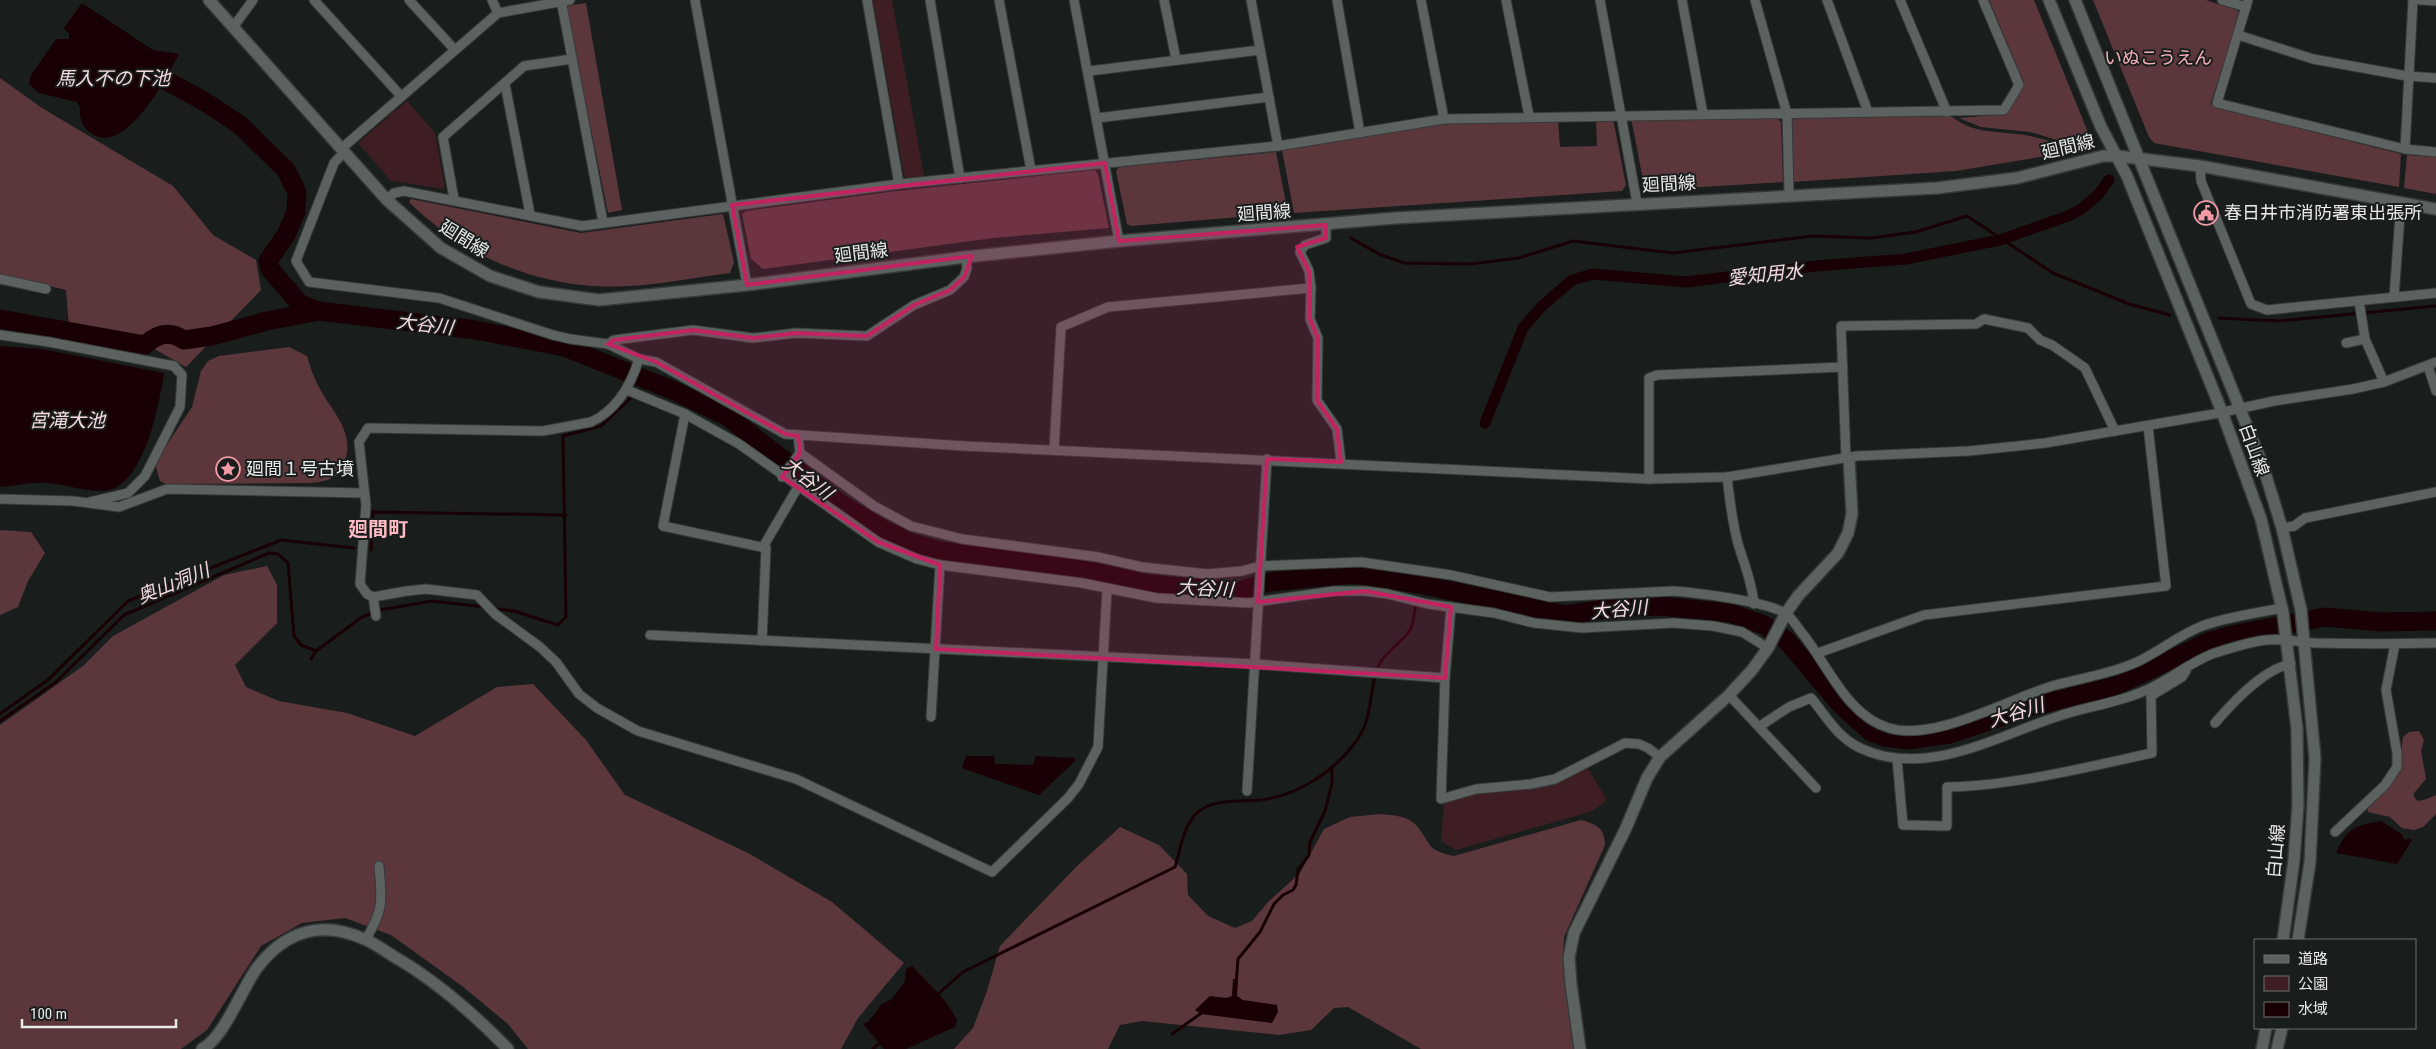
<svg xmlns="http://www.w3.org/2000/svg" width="2436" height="1049" font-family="'Roboto Condensed','Noto Sans JP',sans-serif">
  <rect width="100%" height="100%" fill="#191e1c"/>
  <g fill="#3f1e23">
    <polygon points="873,0 892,0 924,176 907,178 904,175"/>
    <polygon points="407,101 435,133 445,189 391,181 358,143"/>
    <polygon points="1587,767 1607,800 1593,811 1456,850 1441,841 1444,804 1477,793"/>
  </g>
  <g fill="#5b373c">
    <polygon points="1989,0 2034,0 2090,137 2084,147 2067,152 2064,142 2030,132 1981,127 1959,118 2007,114 2023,88 2024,83"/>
    <polygon points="2093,0 2206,0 2237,10 2240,14 2211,103 2214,107 2401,154 2399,187 2154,143 2149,137"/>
    <polygon points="586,3 622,210 608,213 566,6"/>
    <polygon points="0,78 42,108 173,186 213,235 256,260 261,290 186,367 142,342 69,327 66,290 0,274"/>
    <path d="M 1951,116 C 1975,136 2001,130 2030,136 C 2040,138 2050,141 2060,144 L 2063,153 L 1956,171 L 1792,182 L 1790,122 L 1795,118 Z"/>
    <polygon points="1631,118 1777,118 1781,122 1783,182 1651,190 1644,185"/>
    <polygon points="1613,119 1626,185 1622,191 1294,213 1282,150 1446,123 1558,120 1560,147 1597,146 1596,120"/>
    <polygon points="1276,152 1288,213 1131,226 1127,224 1116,171 1119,167"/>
    <polygon points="2407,155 2436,157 2436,194 2404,188"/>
    <polygon points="1095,170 1098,174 1109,228 994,238 763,269 751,259 742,214 746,211 896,191"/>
    <path d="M 411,199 L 581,233 L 723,214 L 734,262 L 730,273 C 685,279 639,289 593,286 C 524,281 458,251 409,202 Z"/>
    <path d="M 289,347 L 307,356 C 310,366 313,376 318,385 C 330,410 355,430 345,461 C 339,479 328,481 311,483 L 166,484 L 160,481 L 156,467 L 158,458 L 192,407 L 201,371 L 208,361 L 219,356 Z"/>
    <polygon points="0,530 31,532 45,553 28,581 18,607 0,615"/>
    <polygon points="267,566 277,585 277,623 235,665 246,687 279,701 347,713 415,736 497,687 533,684 586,740 625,795 748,853 832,902 904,963 858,1018 841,1049 528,1049 508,1024 462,986 391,935 345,918 302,923 261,946 207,1030 181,1049 0,1049 0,725 83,666 113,636 224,575"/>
    <polygon points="2419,731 2424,740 2421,751 2426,779 2414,793 2414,797 2418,801 2427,799 2436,795 2436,814 2423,827 2414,830 2402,828 2390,817 2368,812 2367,807 2401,752 2403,737 2409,732"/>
    <path d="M 1381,814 C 1392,815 1409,816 1417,826 C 1432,845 1426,850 1454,856 L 1581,820 C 1596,824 1605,828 1605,845 L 1564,937 L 1563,966 L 1574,1049 L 1421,1049 L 1348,1007 L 1334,1008 L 1311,1030 L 1279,1035 L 1142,1021 L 1120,1025 L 1108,1049 L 954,1049 L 973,1028 L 987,991 L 1000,946 L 1076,867 L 1120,827 L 1159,845 L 1187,874 L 1188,895 L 1208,916 L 1235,928 L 1252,921 L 1268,902 L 1300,873 L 1324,829 L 1350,817 Z"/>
  </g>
  <g fill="#180004">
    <path d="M 82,3 L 153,50 L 179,54 C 167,77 126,156 92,134 C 82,128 79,118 80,107 L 77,102 L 39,93 L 29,84 L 31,75 L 56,39 L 69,39 L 69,34 L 64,28 Z"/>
    <path d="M 0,346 L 42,349 L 164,373 C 159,405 144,489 103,491 C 84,491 64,484 46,483 C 31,482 15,486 0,487 Z"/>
    <polygon points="966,756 994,756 995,764 1033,765 1036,756 1075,758 1075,761 1039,795 962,768"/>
    <path d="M 2381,821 L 2403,835 L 2402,837 L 2406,840 L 2408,838 L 2412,840 L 2397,864 L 2336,853 C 2348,827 2354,826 2381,821 Z"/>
    <path d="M 912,966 C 928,983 946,998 957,1020 L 955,1027 L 906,1049 L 884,1049 L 863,1024 L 868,1022 L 882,1004 L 892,999 L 905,981 L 906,969 Z"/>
    <polygon points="1233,979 1238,979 1237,996 1243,1000 1277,1005 1278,1012 1272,1023 1201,1014 1195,1010 1210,996 1226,998 1232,996"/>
  </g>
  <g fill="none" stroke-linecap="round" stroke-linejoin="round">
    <g stroke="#180004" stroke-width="3">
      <polyline points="1351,238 1379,254 1404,263 1470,264 1519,258 1573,241 1673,253 1812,236 1871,238 1916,232 1967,216 2053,273 2129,304 2170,315"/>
      <polyline points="2219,318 2279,321 2436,306"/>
      <polyline points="643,387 650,381"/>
      <polyline points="371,550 373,512 566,515"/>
      <polyline points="491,608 514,611 558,625 566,617 563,436 601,426 633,396"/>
      <polyline points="311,659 316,651 362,617 380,610 432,601 485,607"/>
      <polyline points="0,714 49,679 128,601 281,540 354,548"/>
      <polyline points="0,721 56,682 124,615 269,553 278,554 288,563 294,636 301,645 316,651"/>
      <polyline points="1236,984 1238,959 1260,932 1274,904 1283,895 1293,890 1296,885 1298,870 1309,855 1310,842 1325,811 1332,783 1332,766"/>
      <path d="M 937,995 L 963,972 L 1175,867 C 1181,848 1183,825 1198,812 C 1214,798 1243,802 1261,800 C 1298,795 1332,773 1354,744 C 1375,718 1367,692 1379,665 C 1386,650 1404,642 1411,628 C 1414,622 1414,612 1416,605"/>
      <polyline points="1172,1034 1203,1012"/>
      <polyline points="873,1049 882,1041"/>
    </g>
    <polyline stroke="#180004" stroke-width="11" points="1485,423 1523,328 1541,307 1572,280 1593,274 1686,282 1816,266 1906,259 2000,240 2068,216 2080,210 2098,195 2109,180"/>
    <g stroke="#180004" stroke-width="19">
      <polyline points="159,77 202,100 240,125 286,170 297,192 296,212 286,235 268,261 270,269 300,304 319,311"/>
      <path d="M 0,319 L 145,345 C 157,334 169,330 184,340 L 212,336 L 267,321 L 319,311 L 476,330 L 564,347 L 675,391 L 728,417 L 842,505 L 882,529 L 909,542 L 939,551 L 1070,567 L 1148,584 L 1236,592 L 1269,582 L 1354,574 L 1419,584 L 1566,615 L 1617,607 L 1660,606 L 1730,613 L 1764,625 L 1786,640 L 1843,707 L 1871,732 L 1884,737 L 1907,740 L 1950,734 L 2027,708 L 2115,686 L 2208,642 L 2237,634 L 2325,617 L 2381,622 L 2436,621"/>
    </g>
    <g stroke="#363a39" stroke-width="11">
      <g id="minor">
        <polyline points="314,0 401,96"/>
        <polyline points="409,0 455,50"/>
        <polyline points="492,0 498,13"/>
        <polyline points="561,0 603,222"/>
        <polyline points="695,0 747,285"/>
        <polyline points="867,0 899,184"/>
        <polyline points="930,0 960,178"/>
        <polyline points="999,0 1031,170"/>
        <polyline points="1074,0 1119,241"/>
        <polyline points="1164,0 1176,59"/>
        <polyline points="1251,0 1278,146"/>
        <polyline points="1337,0 1360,133"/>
        <polyline points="1421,0 1444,119"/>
        <polyline points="1506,0 1529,116"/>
        <polyline points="1600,0 1637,203"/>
        <polyline points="1682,0 1703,114"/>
        <polyline points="1755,0 1787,114 1789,194"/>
        <polyline points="1827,0 1868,112"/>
        <polyline points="1900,0 1947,112"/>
        <polyline points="2222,0 2246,7"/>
        <polyline points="2248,0 2217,103 2405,149 2436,152"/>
        <polyline points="2420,0 2436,1"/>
        <polyline points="234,26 253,0"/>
        <polyline points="2238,35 2313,59 2407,76 2436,78"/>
        <polyline points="1089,71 1260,50"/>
        <polyline points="505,84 530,214"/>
        <polyline points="1097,118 1269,97"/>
        <polyline points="342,148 498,13 570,0"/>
        <polyline points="2405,149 2413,0"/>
        <polyline points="344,152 334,163 296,261 309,282 439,298 553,335 570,339 608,344 639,359 656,362 785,434 964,446 1649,479 1727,477 1857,456 1969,451 2045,443 2214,414 2274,401 2353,389 2384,382 2436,362"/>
        <polyline points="2200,166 2201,181 2251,304 2267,310 2436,293"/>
        <polyline points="454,199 443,137 524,66 572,59"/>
        <polyline points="387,200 394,193 404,191 582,226 899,184 1278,146 1444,119 2004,110 2019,85 1983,0"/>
        <polyline points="1326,225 1326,238 1305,245 1300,252 1309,271 1311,288 1310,319 1318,338 1317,400 1337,429 1341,462"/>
        <polyline points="0,279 46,289"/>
        <polyline points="2394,297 2401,202"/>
        <polyline points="2359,301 2365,339 2384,382"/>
        <polyline points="0,335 49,342 174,366 182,375 180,407 145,476 128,493 90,502"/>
        <polyline points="2346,343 2365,339"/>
        <polyline points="608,344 614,340 693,330 753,338 796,333 867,336 914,305 950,290 964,277 967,268 966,257"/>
        <polyline points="2428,366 2436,391"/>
        <polyline points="627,390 685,414 739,444 878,542 917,559 940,565 1082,583 1156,598 1249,603 1334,591 1365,591 1388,594 1428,604 1494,613 1534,623 1582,628 1673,623 1713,626 1742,632 1768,648"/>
        <polyline points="685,414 663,526 766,548 762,641"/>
        <polyline points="1054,450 1061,327 1108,307 1311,288"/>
        <path d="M 800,453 L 874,506 L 911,526 L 962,539 L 1098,557 L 1142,567 L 1207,574 L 1242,571 L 1260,566 L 1361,562 L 1451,575 L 1550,597 L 1674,591 C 1699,593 1764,601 1785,613 C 1791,616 1797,627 1802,633 C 1828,665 1847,716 1889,728 C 1934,742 2009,699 2052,686 C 2081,678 2111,674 2139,661 C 2160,651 2179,635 2202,626 C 2227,617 2255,613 2283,608"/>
        <polyline points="1846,459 1841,326 1976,324 1984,319 2028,328 2040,340 2052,345 2085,368 2115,431"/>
        <polyline points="782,477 800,453 798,436"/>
        <path d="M 1727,477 C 1730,500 1732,524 1739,547 C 1745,566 1752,583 1754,604"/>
        <polyline points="1649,479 1649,378 1657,375 1843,367"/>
        <polyline points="0,499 73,501 119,507 167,489 364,493"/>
        <polyline points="2282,528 2294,526 2305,518 2436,492"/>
        <polyline points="763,547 798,487"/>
        <polyline points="373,597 407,591 426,589 477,595 495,614 540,647 556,662 579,694 597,708 638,731 796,779 992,872 1068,798 1079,784 1098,747 1107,590"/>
        <polyline points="1451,607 1445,678 1441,799 1476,789 1531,784 1555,779 1625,743 1639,744 1648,748 1660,757"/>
        <path d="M 376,616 L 373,597 L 367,594 L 360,584 L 366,505 L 359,442 L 368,428 L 543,431 L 591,422 C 617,410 631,385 639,359"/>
        <polyline points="650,635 1254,664 1445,678"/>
        <polyline points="1818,653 1924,615 2166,586 2148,426"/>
        <polyline points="1729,695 1816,788"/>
        <polyline points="931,717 940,565"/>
        <path d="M 2215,723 C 2232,703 2265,668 2291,664"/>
        <path d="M 1760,726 L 1789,707 L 1811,698 C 1827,717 1836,736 1860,748 C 1925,779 1997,736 2059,716 C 2086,707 2116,703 2142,692 C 2167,682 2187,664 2212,654 C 2227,649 2244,644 2259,641 C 2278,637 2297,642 2315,643 C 2355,644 2396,644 2436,643"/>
        <path d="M 1897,759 L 1903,825 L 1947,826 L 1947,787 C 2012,786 2088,767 2152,753 L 2151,696 L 2182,677 L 2186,671"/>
        <polyline points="1247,791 1267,459"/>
        <polyline points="2335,832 2385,785 2397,767 2397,753 2386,690 2395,644"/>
        <path d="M 366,939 C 384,909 382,900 379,866"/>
      </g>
    </g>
    <g stroke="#363a39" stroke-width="14">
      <g id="tertiary">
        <polyline points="209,0 387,200 441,248 490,276 539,292 599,300 747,285 966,257 1119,241 1395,218 1937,188 2017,178 2103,156 2118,156 2200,166 2436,209"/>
        <polyline points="2049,0 2101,127 2127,176 2222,412 2261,519 2283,613 2297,729 2298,805 2294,860 2283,940"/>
        <polyline points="2075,0 2263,466 2282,528 2301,610 2315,758 2310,862 2298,940"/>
        <path d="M 202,1049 C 224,1038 242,988 257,968 C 285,931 321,920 364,939 C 374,943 384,950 393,956 C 437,981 473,1013 508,1049"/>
        <polyline points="1580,1049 1571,984 1569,957 1574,933 1626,828 1647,778 1660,757 1729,695 1752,670 1768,648 1786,613 1798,596 1838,553 1848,533 1852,514 1849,458"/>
        <polyline points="2262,1049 2266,1028"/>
        <polyline points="2277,1049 2282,1028"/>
      </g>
    </g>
    <use href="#minor" stroke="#5c6260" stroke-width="9"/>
    <use href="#tertiary" stroke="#5c6260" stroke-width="11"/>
  </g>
  <path fill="#c42362" fill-opacity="0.2" stroke="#c42362" stroke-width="4" stroke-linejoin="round" d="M 1105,163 L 1119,241 L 1326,225 L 1326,238 L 1297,247 L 1309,271 L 1310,319 L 1318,338 L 1317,400 L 1337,429 L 1341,462 L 1267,459 L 1258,602 L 1365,591 L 1451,607 L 1445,678 L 936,649 L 940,565 L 878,542 L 782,477 L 800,453 L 798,436 L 785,434 L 656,362 L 608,344 L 614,340 L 693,330 L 753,338 L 796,333 L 867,336 L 914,305 L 950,290 L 964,277 L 972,256 L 747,285 L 732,205 Z"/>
  <defs>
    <g id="civic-ring" transform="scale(1.25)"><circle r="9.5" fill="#191e1c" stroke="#f39aa7" stroke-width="1.5"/><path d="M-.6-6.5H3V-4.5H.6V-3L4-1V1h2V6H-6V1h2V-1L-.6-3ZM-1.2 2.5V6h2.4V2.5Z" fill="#f39aa7"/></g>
    <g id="sight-ring" transform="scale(1.25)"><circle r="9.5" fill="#191e1c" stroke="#f39aa7" stroke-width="1.5"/><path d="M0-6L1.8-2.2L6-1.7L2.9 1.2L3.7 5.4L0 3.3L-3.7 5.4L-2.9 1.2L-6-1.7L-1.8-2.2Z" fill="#f39aa7"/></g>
  </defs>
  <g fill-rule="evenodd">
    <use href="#civic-ring" x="2206" y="213"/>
    <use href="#sight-ring" x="228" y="469"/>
  </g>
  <g text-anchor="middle" stroke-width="4" stroke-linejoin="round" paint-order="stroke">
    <g font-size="18" fill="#f7b1ba" stroke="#191e1c">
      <text x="2158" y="64">いぬこうえん</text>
    </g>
    <g font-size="18" fill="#e8ebea" stroke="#191e1c">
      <text transform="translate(2068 147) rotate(-13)" y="6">廻間線</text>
      <text transform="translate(1669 184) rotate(-3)" y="6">廻間線</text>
      <text transform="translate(1264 213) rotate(-4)" y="6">廻間線</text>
      <text transform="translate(464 239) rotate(32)" y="6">廻間線</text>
      <text transform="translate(861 253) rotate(-7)" y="6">廻間線</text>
      <text transform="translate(2254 450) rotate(70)" y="6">白山線</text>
      <text transform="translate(2276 851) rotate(-85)" y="6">白山線</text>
    </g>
    <g font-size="18" fill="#e8ebea" stroke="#191e1c" text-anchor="start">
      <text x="2224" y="219">春日井市消防署東出張所</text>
      <text x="246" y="475">廻間１号古墳</text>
    </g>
    <g font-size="19" font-style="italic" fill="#f7dadd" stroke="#191e1c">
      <text x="113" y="85">馬入不の下池</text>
      <text transform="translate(1765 274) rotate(-6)" y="7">愛知用水</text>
      <text transform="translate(425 324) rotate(7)" y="7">大谷川</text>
      <text x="67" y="427">宮滝大池</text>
      <text transform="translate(808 478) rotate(38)" y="7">大谷川</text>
      <text transform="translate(173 583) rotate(-22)" y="7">奥山洞川</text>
      <text transform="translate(1205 588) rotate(3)" y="7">大谷川</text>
      <text transform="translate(1619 609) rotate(-5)" y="7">大谷川</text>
      <text transform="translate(2016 712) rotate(-17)" y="7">大谷川</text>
    </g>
    <g font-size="20" font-weight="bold" fill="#ffbac3" stroke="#191e1c">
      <text x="378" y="536">廻間町</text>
    </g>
  </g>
  <rect x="2254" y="939" width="162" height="90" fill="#191e1c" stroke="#6c706e"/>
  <rect x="2264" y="955" width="25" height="8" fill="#5c6260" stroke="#6c706e"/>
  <text x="2298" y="964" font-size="15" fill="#e8ebea">道路</text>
  <rect x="2264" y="976" width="25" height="15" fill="#3f1e23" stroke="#6c706e"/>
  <text x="2298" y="989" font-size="15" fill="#e8ebea">公園</text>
  <rect x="2264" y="1002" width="25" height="15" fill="#180004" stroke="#6c706e"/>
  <text x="2298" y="1014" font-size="15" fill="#e8ebea">水域</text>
  <path d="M22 1019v8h154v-8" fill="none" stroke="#e8ebea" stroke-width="2.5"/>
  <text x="30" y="1019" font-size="15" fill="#e8ebea" stroke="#191e1c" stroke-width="4" paint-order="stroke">100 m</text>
</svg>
